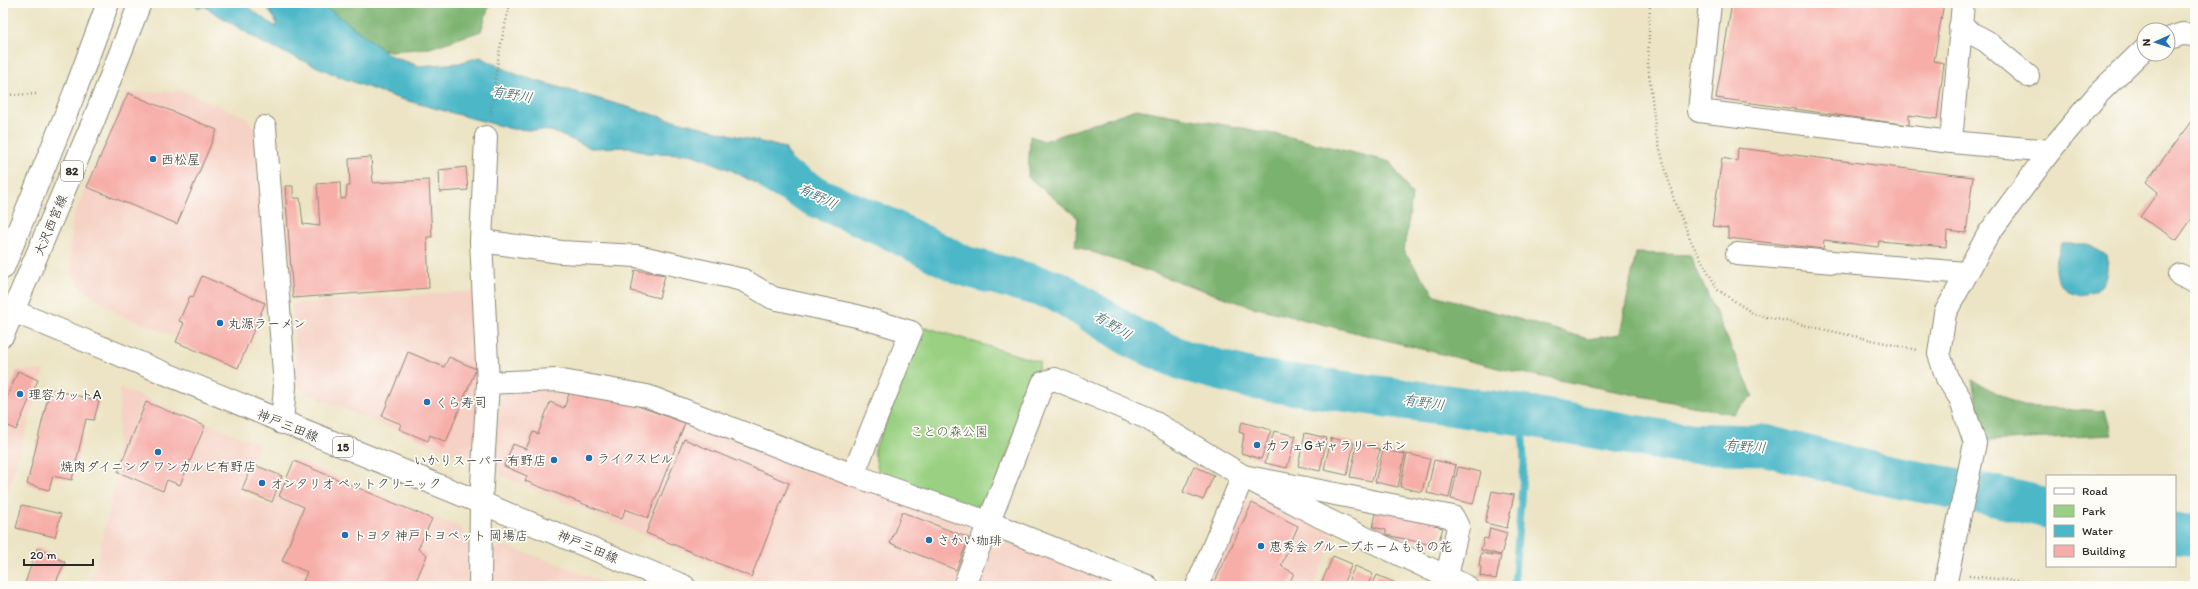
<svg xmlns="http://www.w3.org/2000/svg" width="2198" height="589" font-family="Itim,'Klee One',sans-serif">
  <rect width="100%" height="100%" fill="#fdfcf7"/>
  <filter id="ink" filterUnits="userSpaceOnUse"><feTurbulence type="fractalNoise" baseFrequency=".025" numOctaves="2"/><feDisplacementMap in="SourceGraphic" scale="8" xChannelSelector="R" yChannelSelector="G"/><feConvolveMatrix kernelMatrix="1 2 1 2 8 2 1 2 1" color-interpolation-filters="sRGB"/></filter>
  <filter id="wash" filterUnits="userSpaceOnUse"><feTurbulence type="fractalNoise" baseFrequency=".012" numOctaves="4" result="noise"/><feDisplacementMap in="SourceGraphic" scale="16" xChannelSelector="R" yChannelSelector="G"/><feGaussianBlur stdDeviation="0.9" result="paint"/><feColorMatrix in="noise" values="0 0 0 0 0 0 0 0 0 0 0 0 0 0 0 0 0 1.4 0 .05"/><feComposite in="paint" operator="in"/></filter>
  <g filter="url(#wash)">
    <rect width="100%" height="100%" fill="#ece4c4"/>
    <g fill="#f6d1c5">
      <polygon points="183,91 246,117 254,129 267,305 242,371 175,342 177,337 115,313 115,311 84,290 76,280 72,269 70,242 74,215 126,93"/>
      <polygon points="476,291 481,382 475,452 464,458 305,393 297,382 292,304"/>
      <polygon points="17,370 44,371 3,508 3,403"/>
      <polygon points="120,388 259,444 199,586 89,586 96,566 116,480"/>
      <polygon points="562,388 658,406 965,523 973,542 957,586 767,586 502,476 494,459 499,402 509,390"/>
      <polygon points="293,458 461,528 468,540 467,586 200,586 239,493 272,506"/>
      <polygon points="1260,496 1336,537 1313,586 1206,586 1244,501"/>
      <polygon points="1008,542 1122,586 978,586 991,550"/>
      <polygon points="502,545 564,566 611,586 492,586 494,549"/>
    </g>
    <polygon fill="#9ad081" stroke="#627e56" points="925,327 1040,362 991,500 973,508 879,475 874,451"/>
    <g fill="#7bb26f" stroke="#536e4d">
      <polygon points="285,3 490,3 481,31 430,48 390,51 332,34"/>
      <polygon points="1136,109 1286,136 1390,162 1412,195 1404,252 1435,295 1588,339 1620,334 1636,253 1690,255 1753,396 1733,414 1502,369 1249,306 1075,246 1078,218 1028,177 1030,136 1044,141"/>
      <polygon points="1972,380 2022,406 2105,411 2112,435 1984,441"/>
    </g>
    <g fill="#4bb7c7" stroke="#3b7179">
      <path d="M 193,3 L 242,3 L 276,27 L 276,21 L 268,9 L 273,3 L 311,3 L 332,11 L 391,56 L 419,66 L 459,63 L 480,57 L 520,76 L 665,118 L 785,148 C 794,169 810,175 830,185 L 819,213 L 790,204 L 788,201 L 731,170 L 691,154 L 647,153 L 629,147 L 591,148 L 551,131 L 512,129 L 397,98 L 340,77 L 263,43 L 204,6 L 199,8 Z"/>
      <path d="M 2061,244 L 2087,244 L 2106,255 C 2116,308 2054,302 2055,268 C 2055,261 2059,252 2061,244 Z"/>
    </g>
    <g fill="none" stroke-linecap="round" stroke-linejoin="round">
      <polyline stroke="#4bb7c7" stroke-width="7" points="1514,586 1524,462 1522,415"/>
      <g stroke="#4bb7c7" stroke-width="41">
        <polyline points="775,174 816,197 884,226 964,266 1058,291 1133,338 1185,361 1252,379 1522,415 1678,443 1763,445 1879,474 1995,496 2047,508"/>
        <polyline points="2175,533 2195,536"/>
      </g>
    </g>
    <g id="blocks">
      <g fill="#f7aea9">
        <polygon points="1732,3 1944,3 1934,61 1944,63 1937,119 1909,115 1909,125 1716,98"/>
        <polygon points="128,93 217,130 177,224 87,187"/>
        <polygon points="2195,116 2195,186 2192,191 2195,192 2195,214 2177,240 2140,217 2158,192 2146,182"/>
        <polygon points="1738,148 1973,177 1966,233 1947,231 1946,247 1879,241 1878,247 1824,240 1823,249 1728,238 1728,228 1712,226 1722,158 1737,161"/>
        <polygon points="371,157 373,183 429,180 432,237 427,237 429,288 293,298 285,186 293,186 293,198 300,198 303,224 320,226 317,184 340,182 341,199 346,198 347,186 350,186 349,159"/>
        <polygon points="466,167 468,190 440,192 439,170"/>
        <polygon points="635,270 665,275 659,298 631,291"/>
        <polygon points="202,276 265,303 238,368 176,342 184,323 179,321 190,296 193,297"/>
        <polygon points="408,352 444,367 449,357 476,369 446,442 430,435 428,441 399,429 401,424 382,416"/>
        <polygon points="18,371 38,380 16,430 3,423 3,407"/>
        <polygon points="50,389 99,401 94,420 86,419 72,480 53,476 49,490 27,484"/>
        <polygon points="570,391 588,398 589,395 624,401 685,423 648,518 625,509 622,519 525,481 527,476 504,466 513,444 526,449 533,432 538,434 550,402 564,408"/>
        <polygon points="146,402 205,426 180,485 167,480 163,491 118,472"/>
        <polygon points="1242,422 1271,430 1261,459 1241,453 1244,434 1239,432"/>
        <polygon points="1274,431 1296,436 1287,468 1265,463"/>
        <polygon points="1305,433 1327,438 1320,471 1298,466"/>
        <polygon points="1331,438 1354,443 1347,475 1324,470"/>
        <polygon points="684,439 789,483 751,577 646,533"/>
        <polygon points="1357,444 1380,449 1372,481 1350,477"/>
        <polygon points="1383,450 1405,454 1398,487 1375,482"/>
        <polygon points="1407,454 1430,459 1422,492 1400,487"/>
        <polygon points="1434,460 1456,465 1449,498 1427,493"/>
        <polygon points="294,461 432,519 418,549 427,555 414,586 301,586 307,572 282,561 304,507 279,496"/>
        <polygon points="252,464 282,476 272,502 242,490"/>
        <polygon points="1194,466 1214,475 1203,500 1183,492"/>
        <polygon points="1458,467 1481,472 1473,504 1451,499"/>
        <polygon points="1492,491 1514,495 1507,528 1485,523"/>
        <polygon points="1252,503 1298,526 1281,566 1294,573 1288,586 1213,586"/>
        <polygon points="22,505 61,514 55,537 16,528"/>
        <polygon points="1377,509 1439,523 1439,527 1443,528 1437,546 1386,535 1386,530 1373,527"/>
        <polygon points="902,512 969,538 956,570 890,543"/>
        <polygon points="1490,528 1507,533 1501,555 1481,550 1484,538 1488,539"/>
        <polygon points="37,548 65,562 54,586 24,586"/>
        <polygon points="1481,553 1501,556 1496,579 1480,576 1481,567 1479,566"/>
        <polygon points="1333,556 1352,564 1342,586 1320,586"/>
        <polygon points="1355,566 1373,574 1367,586 1346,586"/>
        <polygon points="1377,575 1396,583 1394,586 1372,586"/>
      </g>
    </g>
  </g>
  <g filter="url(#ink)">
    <use href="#blocks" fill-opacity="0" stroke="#8c8878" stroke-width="1"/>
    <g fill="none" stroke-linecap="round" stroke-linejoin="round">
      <g stroke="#8c8878" stroke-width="24">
        <g id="minor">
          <polyline points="1710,3 1699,111 1951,142 2050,151"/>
          <polyline points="1960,27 1986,41 2028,76"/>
          <polyline points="2168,39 2182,34 2195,35"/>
          <polyline points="265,127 285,386 282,423"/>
          <polyline points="1951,142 1963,3"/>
          <polyline points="481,241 561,252 637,256 743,280 773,298 857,316 911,332 853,475"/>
          <polyline points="1737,254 1965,273"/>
          <polyline points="2180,275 2195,282"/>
          <polyline points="488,383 557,380 647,396 853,475 990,523 1147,586"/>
          <polyline points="480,586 481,502 488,383 481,241 486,137"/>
          <polyline points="964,586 1043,383 1055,379 1147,418 1243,476 1319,516 1466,586"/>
          <polyline points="1197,586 1243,476 1453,517 1458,527 1447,576"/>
          <polyline points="1945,586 1975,443 1960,398 1947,378 1939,354 1945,313 1989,233 2050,151 2098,94 2144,49"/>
        </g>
      </g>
      <g stroke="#8c8878" stroke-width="24">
        <g id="major">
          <polyline points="3,268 74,94 108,3"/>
          <polyline points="3,307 684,586"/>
          <polyline points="3,335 93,122 140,3"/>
        </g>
      </g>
      <g stroke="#8c8878" stroke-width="2.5" stroke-dasharray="1 3" stroke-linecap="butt">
        <polyline points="1650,3 1648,64 1656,135 1674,200 1692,243 1718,290 1754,314 1917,350"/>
        <polyline points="3,95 36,94"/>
        <polyline points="490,115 499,53 510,3"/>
        <polyline points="1969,576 2065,586"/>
      </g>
      <use href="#minor" stroke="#fff" stroke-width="22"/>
      <use href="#major" stroke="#fff" stroke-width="22"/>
    </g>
  </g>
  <g fill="#1f6fb2" stroke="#fdfcf7" stroke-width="1.5">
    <circle cx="153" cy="159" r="4"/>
    <circle cx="220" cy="323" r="4"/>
    <circle cx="20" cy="394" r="4"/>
    <circle cx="427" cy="402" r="4"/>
    <circle cx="1257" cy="445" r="4"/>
    <circle cx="158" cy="452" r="4"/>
    <circle cx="589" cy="458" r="4"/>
    <circle cx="554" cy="460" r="4"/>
    <circle cx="262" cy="483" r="4"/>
    <circle cx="345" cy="535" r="4"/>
    <circle cx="929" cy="540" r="4"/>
    <circle cx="1261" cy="546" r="4"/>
  </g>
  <g text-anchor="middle" stroke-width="3.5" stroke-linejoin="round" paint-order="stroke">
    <g fill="#fdfcf7" stroke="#6a6a68" stroke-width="1">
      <rect x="61" y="161" width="22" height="20" rx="3"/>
      <rect x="333" y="437" width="20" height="20" rx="3"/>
    </g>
    <g font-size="12" font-weight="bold" fill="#2b2b2b">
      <text x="72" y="175">82</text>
      <text x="343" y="451">15</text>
    </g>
    <g font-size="13" fill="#2b2b2b" stroke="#fdfcf7" text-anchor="start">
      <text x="161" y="164">西松屋</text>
      <text x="228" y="328">丸源ラーメン</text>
      <text x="28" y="399">理容カットA</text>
      <text x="435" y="407">くら寿司</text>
      <text x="1265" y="450">カフェGギャラリー ホン</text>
      <text x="597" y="463">ライクスビル</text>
      <text x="546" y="465" text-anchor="end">いかりスーパー 有野店</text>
      <text x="158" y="471" text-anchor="middle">焼肉ダイニング ワンカルビ有野店</text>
      <text x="270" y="488">オンタリオ ペットクリニック</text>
      <text x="353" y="540">トヨタ 神戸トヨペット 岡場店</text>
      <text x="937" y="545">さかい珈琲</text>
      <text x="1269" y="551">恵秀会 グループホームももの花</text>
    </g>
    <g font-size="13" fill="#2b2b2b" stroke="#fdfcf7">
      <text transform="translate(50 225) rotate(-67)" y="5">大沢西宮線</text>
      <text transform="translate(288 425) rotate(22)" y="5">神戸三田線</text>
      <text transform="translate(588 546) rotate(23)" y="5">神戸三田線</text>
    </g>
    <g font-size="13" fill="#4c5d45" stroke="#fdfcf7">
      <text x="949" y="436">ことの森公園</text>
    </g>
    <g font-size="14" font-style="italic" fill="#365c62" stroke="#fdfcf7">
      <text transform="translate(512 94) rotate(10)" y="5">有野川</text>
      <text transform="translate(818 196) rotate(26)" y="5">有野川</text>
      <text transform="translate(1113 325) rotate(32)" y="5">有野川</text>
      <text transform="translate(1424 402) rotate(8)" y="5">有野川</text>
      <text transform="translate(1745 446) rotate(4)" y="5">有野川</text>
    </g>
  </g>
  <rect width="2198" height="589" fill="none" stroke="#fdfcf7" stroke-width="16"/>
  <rect x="2046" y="475" width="130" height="92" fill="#fdfcf7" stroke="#a9a8a5"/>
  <rect x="2054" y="488" width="20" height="6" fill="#ffffff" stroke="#a9a8a5"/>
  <text x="2082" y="495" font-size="12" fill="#2b2b2b">Road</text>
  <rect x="2054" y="505" width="20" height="12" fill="#9ad081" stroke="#a9a8a5"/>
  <text x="2082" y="515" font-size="12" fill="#2b2b2b">Park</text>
  <rect x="2054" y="525" width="20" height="12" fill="#4bb7c7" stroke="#a9a8a5"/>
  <text x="2082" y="535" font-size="12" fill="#2b2b2b">Water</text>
  <rect x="2054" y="545" width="20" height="12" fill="#f7aea9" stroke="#a9a8a5"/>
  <text x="2082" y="555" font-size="12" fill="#2b2b2b">Building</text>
  <g transform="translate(2156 42) rotate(267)"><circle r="19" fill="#fdfcf7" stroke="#a9a8a5"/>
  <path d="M0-3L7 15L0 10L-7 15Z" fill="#1f6fb2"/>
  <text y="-6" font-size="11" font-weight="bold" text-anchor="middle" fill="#2b2b2b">N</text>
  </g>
  <path d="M24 559v6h69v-6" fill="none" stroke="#2b2b2b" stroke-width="2"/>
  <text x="30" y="559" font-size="12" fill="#2b2b2b" stroke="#fdfcf7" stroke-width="3" paint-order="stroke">20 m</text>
</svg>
